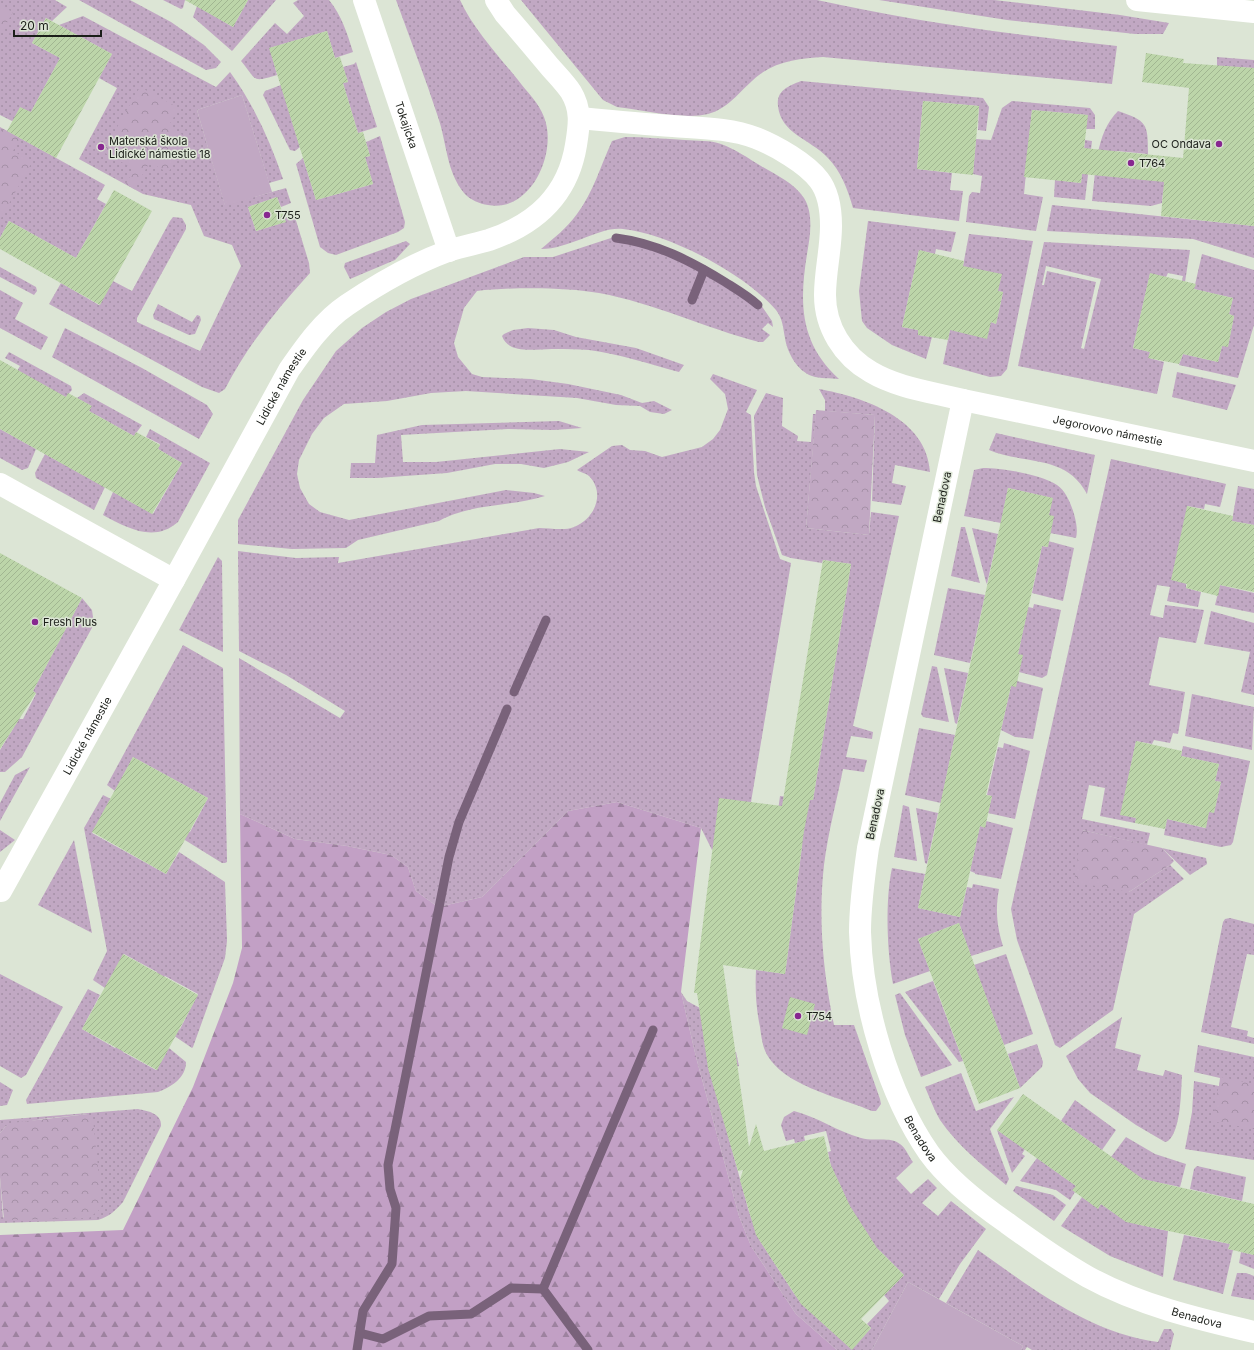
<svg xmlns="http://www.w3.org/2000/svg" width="1254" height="1350" font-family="Inter,sans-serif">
  <defs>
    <pattern id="grass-dots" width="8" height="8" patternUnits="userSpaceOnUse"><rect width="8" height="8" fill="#c1a8c3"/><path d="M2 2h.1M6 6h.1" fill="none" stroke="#a590a7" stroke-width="1.8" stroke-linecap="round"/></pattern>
    <pattern id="forest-firs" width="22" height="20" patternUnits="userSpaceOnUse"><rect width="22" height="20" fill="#c2a0c5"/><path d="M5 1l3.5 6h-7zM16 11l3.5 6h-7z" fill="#9d829f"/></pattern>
    <pattern id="park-crowns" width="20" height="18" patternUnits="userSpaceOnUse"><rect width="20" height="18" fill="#c1a8c3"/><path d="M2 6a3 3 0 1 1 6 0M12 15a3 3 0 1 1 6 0" fill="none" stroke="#a590a7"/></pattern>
    <pattern id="building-hatch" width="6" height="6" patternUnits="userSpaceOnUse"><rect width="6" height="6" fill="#bcd5a9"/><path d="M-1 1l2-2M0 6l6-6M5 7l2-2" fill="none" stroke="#a1b691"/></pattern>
  </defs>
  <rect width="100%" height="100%" fill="#dce5d5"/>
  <g fill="url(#grass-dots)" fill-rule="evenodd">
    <polygon points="0,0 55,0 67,7 52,21 46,18 32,43 60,58 31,112 12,121 0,115"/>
    <polygon points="79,0 130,0 171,22 204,45 221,62 216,68 206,70"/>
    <polygon points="163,0 185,0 183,8 181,9"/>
    <polygon points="248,0 276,0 232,51 193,17 197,6 233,27"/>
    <path d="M 298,0 L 329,0 C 342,16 347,33 353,52 L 335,58 L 327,31 L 270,48 L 277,75 C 251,83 257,80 241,61 L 275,23 L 287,34 L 304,16 L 293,3 Z"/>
    <path d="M 396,0 L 460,0 C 474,30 497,54 518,80 C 527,92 539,103 544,117 C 558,152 531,213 488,205 C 480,204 470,200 464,193 C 446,171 447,143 438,117 C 425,77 410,39 396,0 Z"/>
    <path d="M 521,0 L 817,0 C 916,22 1016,35 1117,46 L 1112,84 L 823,57 C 802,58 777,61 759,75 C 743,87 729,109 708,114 C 684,120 642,110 617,107 L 603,100 Z"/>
    <polygon points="879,0 994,0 1120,15 1169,23 1163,34 1135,34 1007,20"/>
    <path d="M 83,16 L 216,87 L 230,72 C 254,105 270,141 283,179 L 269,183 L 242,95 L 197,110 L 225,205 L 286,188 L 291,203 L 281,207 L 277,197 L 248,207 L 256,231 L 285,222 L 284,218 L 294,214 L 309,263 L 310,273 C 277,309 248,345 225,389 L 219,393 L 202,387 L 49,304 L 61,283 L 99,305 L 113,281 L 132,291 L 170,221 L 173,217 L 182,218 L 186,225 L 186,229 L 137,318 L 137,322 L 200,351 L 241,266 L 232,245 L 204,236 L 191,205 L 143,194 L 79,159 L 117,88 L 99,78 L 112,54 L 59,25 Z"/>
    <polygon points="1217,57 1254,60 1254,68 1217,66"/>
    <polygon points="356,62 377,127 358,133 343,83 348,82 343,67 354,64"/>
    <path d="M 801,81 L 983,98 L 989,107 L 986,131 L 978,130 L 979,106 L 923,101 L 917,169 L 952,173 L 950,190 L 963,191 L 959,221 L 853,208 C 848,190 841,171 827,157 C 810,139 781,134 778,106 C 776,90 789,86 801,81 Z"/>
    <polygon points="281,85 300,147 295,151 290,150 263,95 265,91"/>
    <polygon points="1012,101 1090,108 1095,115 1095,129 1086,129 1087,115 1032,110 1024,194 1043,197 1036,231 966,222 969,196 972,192 980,193 982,176 973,174 976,139 991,140 1002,108"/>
    <path d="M 1118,111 C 1147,121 1148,123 1148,154 L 1117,151 L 1114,177 L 1181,177 L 1180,193 L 1163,191 L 1162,203 L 1151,206 L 1092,201 C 1096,171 1095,134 1118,111 Z"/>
    <polygon points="0,127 105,185 97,199 106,204 76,258 9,221 0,238"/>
    <polygon points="380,136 405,222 404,228 398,232 336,255 328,253 320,247 296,164 303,158 316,200 373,184 365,157 370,156 366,142"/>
    <path d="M 625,137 C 645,137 665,139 685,140 C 697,141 710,140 721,144 C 735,149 748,158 761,166 C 776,175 794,183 804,198 C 814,214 810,237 807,254 C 799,304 800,343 839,379 C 831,378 820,379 812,376 C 797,371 787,352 785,338 C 783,328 783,319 776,310 C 745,274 670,234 623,229 C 600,226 570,249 541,249 C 554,238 567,228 577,214 C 593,193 601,165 612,141 Z"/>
    <polygon points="1085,140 1092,141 1085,200 1054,197 1055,180 1081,183"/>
    <polygon points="1052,205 1254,226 1254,258 1193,239 1047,231"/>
    <polygon points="868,221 956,232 951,252 936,249 935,254 919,250 902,327 918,330 918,335 932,337 926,359 892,345 867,328 862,321 859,291"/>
    <polygon points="969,234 1033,241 1007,369 1001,376 990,377 943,364 950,330 991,322 996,324 1003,292 998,291 963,266"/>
    <path d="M 614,237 L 614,240 C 655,243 690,264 724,284 C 736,291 748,297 757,307 L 761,305 L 772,321 L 773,327 L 768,323 L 762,329 L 770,335 L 763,342 L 759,342 C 705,328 654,303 599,293 C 566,287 511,287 477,291 L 464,308 L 454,343 L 458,357 L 472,374 L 482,377 L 531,379 L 568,384 L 621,395 L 642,403 L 654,401 L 672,410 L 664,414 L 650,412 L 640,406 L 616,405 L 577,398 L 466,391 L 431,393 L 387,401 L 344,404 L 324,418 L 312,434 L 299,460 L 297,474 L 300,488 L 309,504 L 320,512 L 349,520 L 506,490 L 534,493 L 545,496 C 510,507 471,503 439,521 L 358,540 L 346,548 L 292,549 L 238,544 L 238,520 L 303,400 L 336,351 L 362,328 L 386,312 L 411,299 L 524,257 L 553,257 Z"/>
    <polygon points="406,241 410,244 395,260 350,279 344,267 345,263"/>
    <path d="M 1044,242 L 1190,250 L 1185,282 L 1182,281 L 1183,276 L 1168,273 L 1166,277 L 1150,274 L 1133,348 L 1150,352 L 1149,358 L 1164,362 L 1157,394 L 1018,366 ZM 1046,266 L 1101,279 L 1084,349 L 1081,348 L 1096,282 L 1047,271 L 1044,285 L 1042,285 Z"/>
    <polygon points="1202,254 1254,270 1254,325 1238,378 1179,365 1183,354 1218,362 1222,346 1228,346 1234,316 1229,314 1233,298 1194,289"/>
    <polygon points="0,267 36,287 37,291 34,295 0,277"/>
    <polygon points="0,290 23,303 15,319 48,337 41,350 0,328"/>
    <polygon points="158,304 192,322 197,315 200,316 201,320 195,334 189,335 154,319 153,315"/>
    <polygon points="65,328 142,368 207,405 213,414 199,439 52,357"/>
    <path d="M 528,328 L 554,330 L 576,337 L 636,348 L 684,365 L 679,372 C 649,364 619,354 589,350 C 578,349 566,349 555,349 C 539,348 509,356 502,336 L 504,334 L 513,330 Z"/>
    <polygon points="9,352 71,386 72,390 65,398 17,371 20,366 5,358"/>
    <polygon points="1177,372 1236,385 1227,410 1172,397"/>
    <path d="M 713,374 L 757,390 L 746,412 L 751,415 L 754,472 L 756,486 L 780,559 L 791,563 L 751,802 L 712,850 L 701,828 L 617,802 L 568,811 L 482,897 L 438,907 L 416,891 L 408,867 L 391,855 L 347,846 L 295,839 L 240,814 L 239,658 L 340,718 L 345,711 L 286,675 L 239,651 L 238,551 L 296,558 L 339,557 L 338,563 L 539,528 C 549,528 565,531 574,527 C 593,520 606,495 590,477 C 587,473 581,473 577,470 L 612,446 L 622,445 L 630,450 L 645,451 L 662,457 L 702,447 L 713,439 L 720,430 L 728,409 L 725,394 L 710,379 Z"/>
    <path d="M 819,389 C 863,397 927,418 930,472 L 895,465 L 892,483 L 906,486 L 901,505 L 872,501 L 875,415 L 825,411 L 825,400 Z"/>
    <polygon points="84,393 91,397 142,425 134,436 89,411 91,406 77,398"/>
    <path d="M 766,393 L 783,398 L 782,426 L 798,436 L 797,441 L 811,442 L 813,414 L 816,414 L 806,528 L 869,535 L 871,512 L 899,516 L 853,726 L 873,732 L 872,739 L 851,736 L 846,757 L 867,760 L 864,772 L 843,769 C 837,800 828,832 824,865 C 818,919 823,972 834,1025 L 854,1025 L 880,1099 L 881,1104 L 876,1111 L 872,1111 C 840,1097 777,1085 764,1048 C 762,1042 761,1034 760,1027 C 756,1008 755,990 756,970 L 785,974 L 800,862 L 802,846 L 778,811 L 780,796 L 813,800 L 851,564 L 823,560 L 822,563 L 791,558 L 782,555 L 765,507 L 757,475 L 754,416 Z"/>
    <polygon points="559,421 582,428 554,430 508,429 401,435 403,462 436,462 560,449 589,452 568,462 544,468 521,464 495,464 447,473 377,478 350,478 351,463 375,463 377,435 422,425"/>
    <polygon points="0,429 36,449 28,468 22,470 0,458"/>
    <path d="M 150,429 L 210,463 L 178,522 C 154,543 127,528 103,515 L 113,492 L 153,514 L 182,463 L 158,449 L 160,444 L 146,437 Z"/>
    <path d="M 996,433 L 1095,455 L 1087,494 C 1066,454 1025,465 989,450 Z"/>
    <polygon points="45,454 105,487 94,510 36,478 35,473"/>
    <polygon points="1111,459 1222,483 1226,484 1220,507 1205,504 1204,509 1187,506 1186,588 1201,592 1198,607 1167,601 1170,587 1157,585 1150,615 1163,618 1165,605 1204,610 1196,643 1159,637 1149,685 1185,692 1178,734 1173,733 1170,743 1154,740 1152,744 1136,741 1121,814 1136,818 1135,823 1100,816 1105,788 1089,785 1082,819 1150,833 1147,845 1082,830 1129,892 1170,865 1184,879 1134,914 1113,1010 1060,1048 1055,1045 1017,940 1011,909"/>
    <path d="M 983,468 C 1002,468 1040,474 1057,485 C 1066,491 1071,504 1074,514 C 1076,521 1078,530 1076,538 L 1050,533 L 1049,515 L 1052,498 L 1008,488 L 1001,523 L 964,516 L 974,470 Z"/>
    <polygon points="1238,486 1254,489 1254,525 1232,521"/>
    <polygon points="961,527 965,527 980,583 951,576"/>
    <polygon points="972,528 998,534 987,584 986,582"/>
    <polygon points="1048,541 1074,548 1063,601 1032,593 1042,546 1047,547"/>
    <polygon points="218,557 222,561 223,652 179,630"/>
    <polygon points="1220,585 1254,593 1254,613 1215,605"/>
    <polygon points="948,588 985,595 970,663 934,655"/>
    <polygon points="82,598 92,610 94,624 22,757 5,772 0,772 0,750 19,719 23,719 36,694 33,691"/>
    <polygon points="1034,604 1061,610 1047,675 1042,678 1019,672 1018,654 1028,607 1033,608"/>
    <polygon points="1211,611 1254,623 1254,695 1241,692 1250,652 1204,644"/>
    <polygon points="183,645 223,668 227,862 225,863 222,863 180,837 184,830 190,832 208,798 133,757 115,791 107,785"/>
    <polygon points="932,666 937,667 949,722 923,717 921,714"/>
    <polygon points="944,668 968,673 957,724 955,723"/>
    <polygon points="1017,681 1043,688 1033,739 1015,737 1001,730 1011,686"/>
    <polygon points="1192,694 1254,707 1252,750 1185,736"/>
    <polygon points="919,728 955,735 941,803 905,795"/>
    <polygon points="1004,743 1030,751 1015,819 988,813 992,796 987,795 998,747 1003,748"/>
    <polygon points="1183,746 1250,761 1233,842 1231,845 1221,847 1164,835 1167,819 1205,828 1209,812 1214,812 1221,782 1215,781 1219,764 1181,756"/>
    <polygon points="30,767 0,821 0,803 15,775"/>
    <polygon points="103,795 111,799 92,833 166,874 179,852 225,882 227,941 225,958 193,1047 192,1048 170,1033 180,1029 198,994 165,976 162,981 155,977 157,972 124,954 105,988 93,980 107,951 84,828"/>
    <polygon points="903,805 909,807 917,861 894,857"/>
    <polygon points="916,808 938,813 927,864 925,863"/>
    <polygon points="986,821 1013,828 1001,879 975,874 975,873 970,871 980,826 985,827"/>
    <polygon points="0,830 15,840 0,852"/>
    <polygon points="74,840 92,933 38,905"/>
    <polygon points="1162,848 1206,858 1207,864 1190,875"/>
    <path d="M 892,868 L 925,874 L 918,908 L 960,917 L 967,887 L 972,888 L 973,884 L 999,889 C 995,909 997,927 1003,946 L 971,956 L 959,923 L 918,939 L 930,971 L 893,984 C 887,951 885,900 892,868 Z"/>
    <polygon points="1230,918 1254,924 1254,955 1247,954 1231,1027 1248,1031 1247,1036 1254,1038 1254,1044 1201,1032 1223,922 1225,919"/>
    <polygon points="1006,954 1033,1034 1004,1045 974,965"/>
    <polygon points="0,974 63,1007 26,1075 21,1078 0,1066"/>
    <polygon points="933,981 963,1061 959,1062 905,992"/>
    <path d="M 88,989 L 100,995 L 82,1029 L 115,1048 L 118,1043 L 126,1047 L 123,1052 L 156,1070 L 169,1048 L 186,1062 C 186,1078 171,1087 158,1092 L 27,1104 L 26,1100 Z"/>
    <path d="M 681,992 L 687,1001 L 700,1008 L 707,1056 L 736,1052 L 739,1066 L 711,1073 L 749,1212 L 760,1241 L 795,1295 L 852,1349 L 871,1328 L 867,1324 L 889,1301 L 884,1295 L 904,1275 L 881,1252 L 819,1207 L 845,1196 L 831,1166 L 828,1152 L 831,1151 L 826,1131 L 804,1136 L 805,1141 L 795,1143 L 794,1139 L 786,1141 L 781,1125 L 784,1117 L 794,1111 C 818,1117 838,1132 861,1138 C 873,1142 890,1136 900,1144 C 906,1148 909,1157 913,1162 L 896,1178 L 911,1194 L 928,1179 L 937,1188 L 922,1203 L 938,1216 L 951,1201 L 986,1229 L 960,1264 L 939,1299 L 908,1282 L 872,1350 L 837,1350 L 796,1314 L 751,1246 L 739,1216 L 696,1057 Z"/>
    <polygon points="900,993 952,1065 921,1077 905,1035 895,995"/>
    <path d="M 1122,1017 L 1115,1048 L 1141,1055 L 1137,1070 L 1163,1076 L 1165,1070 L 1182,1075 C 1181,1091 1181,1131 1168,1141 L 1165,1142 L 1136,1125 L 1090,1093 L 1078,1079 L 1066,1056 Z"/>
    <polygon points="1037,1044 1043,1062 1042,1067 1020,1088 1008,1054"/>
    <polygon points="1198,1045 1254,1057 1254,1160 1185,1149 1192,1112 1194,1081 1219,1086 1220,1078 1194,1072"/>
    <path d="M 961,1073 L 976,1111 L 1014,1097 L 990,1129 L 1009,1179 L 1006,1185 C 982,1165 958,1146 940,1120 C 934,1110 930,1098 925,1087 Z"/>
    <polygon points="0,1082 13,1090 7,1105 0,1106"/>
    <polygon points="1075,1100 1116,1130 1102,1150 1061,1121"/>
    <path d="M 138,1109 C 147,1111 162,1113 161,1126 L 123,1202 C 115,1211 110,1216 98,1220 L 0,1223 L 0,1177 L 3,1218 L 88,1114 L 42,1119 L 6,1126 L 0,1133 L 0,1120 Z"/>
    <polygon points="997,1130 1025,1149 1022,1154 1025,1156 1012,1173"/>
    <polygon points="1126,1137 1155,1154 1186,1164 1180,1187 1146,1180 1136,1224 1168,1231 1163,1277 1110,1256 1061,1226 1082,1197 1098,1208 1101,1204 1114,1213 1111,1157"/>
    <polygon points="1037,1158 1076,1186 1073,1190 1075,1192 1070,1200 1056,1190 1020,1181"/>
    <polygon points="1197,1166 1246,1177 1242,1201 1190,1189 1194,1169"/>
    <polygon points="1016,1186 1053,1195 1066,1205 1054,1221 1013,1191"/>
    <polygon points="1184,1235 1230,1244 1228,1249 1233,1250 1223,1294 1173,1280"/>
    <path d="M 978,1250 C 1033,1289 1090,1333 1158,1342 L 1164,1329 L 1171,1329 L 1174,1334 L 1170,1350 L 1032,1350 L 1027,1347 L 1025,1350 L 1021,1350 L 1023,1346 L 946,1303 Z"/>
    <polygon points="1241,1252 1254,1255 1254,1269 1239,1263"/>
    <polygon points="1237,1273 1246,1273 1254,1276 1254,1300 1231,1296"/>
  </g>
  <polygon fill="url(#forest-firs)" points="617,802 701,828 681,992 696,1057 739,1216 751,1246 796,1314 837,1350 0,1350 0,1235 123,1230 193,1087 233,983 242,948 240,814 295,839 347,846 391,855 408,867 416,891 438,907 482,897 568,811"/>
  <g fill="url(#park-crowns)">
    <polygon points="0,6 13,12 0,35"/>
    <polygon points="140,87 179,108 168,127 188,138 168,173 150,162 134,189 126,184 134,169 103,152"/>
    <polygon points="3,129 20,138 13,151 32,162 0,220 0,135"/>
    <polygon points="816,410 875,415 869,535 806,528"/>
    <polygon points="1082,830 1162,848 1174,861 1170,865 1129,892 1074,882"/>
    <polygon points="1221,1077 1254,1084 1254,1129 1211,1121"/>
    <polygon points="88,1114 93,1120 102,1205 99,1210 89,1218 4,1220 0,1177 0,1133 6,1126 11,1123"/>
  </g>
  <g fill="#c1a8c3">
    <polygon points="242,95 272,192 225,206 197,110"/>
    <polygon points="908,1282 1023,1346 1021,1350 872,1350"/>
  </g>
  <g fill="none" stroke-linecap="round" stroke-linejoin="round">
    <g stroke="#79627a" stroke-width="9">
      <path d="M 616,238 C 656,243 691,261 725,282 C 736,289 748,296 758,305"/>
      <polyline points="692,300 704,270"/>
      <polyline points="514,692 546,620"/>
      <polyline points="543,1289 653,1030"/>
      <polyline points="543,1289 588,1350"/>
      <polyline points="360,1333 383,1339 429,1316 471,1314 511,1288 543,1289"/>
      <polyline points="357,1350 363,1311 392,1264 396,1208 390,1189 388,1165 449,857 459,822 507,709"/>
    </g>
  </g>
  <g fill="url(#building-hatch)">
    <polygon points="185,0 248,0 233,27"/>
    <polygon points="46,18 112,54 56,158 7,131 20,107 31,112 60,58 32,43"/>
    <polygon points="327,31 335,58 340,57 348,82 343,83 358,133 363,132 370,156 365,157 373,184 316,200 269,48"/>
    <polygon points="1146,53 1184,59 1183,63 1254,68 1254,226 1161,216 1164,182 1082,174 1081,183 1024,177 1032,110 1088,115 1084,148 1183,158 1189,88 1142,82"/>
    <polygon points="923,101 979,106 973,175 917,169"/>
    <polygon points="114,190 152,211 100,305 0,249 0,238 9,221 76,258"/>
    <polygon points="277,197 286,222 256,231 248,207"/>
    <polygon points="919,250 964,261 963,266 1002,274 998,291 1003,292 996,324 991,322 987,339 950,330 948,340 918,335 918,330 902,327"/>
    <polygon points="1150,273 1196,284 1194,289 1233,298 1229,314 1234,316 1228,347 1222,346 1218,362 1183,354 1179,364 1148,358 1150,352 1133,348"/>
    <polygon points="0,360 66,397 68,393 92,406 89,411 134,436 136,432 160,445 158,449 182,463 152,514 0,429"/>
    <polygon points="1008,488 1053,498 1049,515 1054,516 1048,547 1042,546 1018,654 1023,655 1016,687 1011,686 986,795 992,796 985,828 980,826 960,917 918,908"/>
    <polygon points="1187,506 1233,516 1232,521 1254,525 1254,592 1220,585 1218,596 1186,588 1187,584 1171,580"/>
    <polygon points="0,553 82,598 33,691 36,693 0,749"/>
    <polygon points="823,560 851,564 813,800 810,800 804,831 785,974 723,965 749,1147 756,1124 764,1151 824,1136 830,1163 850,1206 877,1248 904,1275 861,1319 871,1328 852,1350 801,1304 756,1235 740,1180 743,1170 738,1171 708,1068 697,993 694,993 719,798 782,806"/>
    <polygon points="1136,741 1182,751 1181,756 1219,764 1215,781 1221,782 1214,813 1209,812 1206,828 1167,819 1165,829 1135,823 1136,818 1120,815"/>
    <polygon points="133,757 208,798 166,874 92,832"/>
    <polygon points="959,923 1020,1088 979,1104 918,939"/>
    <polygon points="123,954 198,995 157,1070 82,1029"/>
    <polygon points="790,997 815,1004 807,1035 782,1028"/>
    <polygon points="1023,1094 1143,1179 1254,1204 1254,1255 1228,1249 1230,1244 1126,1222 1101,1204 1098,1209 1072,1190 1076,1186 997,1130"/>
  </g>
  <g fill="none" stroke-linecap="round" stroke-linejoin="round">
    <g stroke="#fff" stroke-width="22">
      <path id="s1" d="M 364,0 L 449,251"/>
      <polyline points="1137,0 1254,12"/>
      <path id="s2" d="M 580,118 C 611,121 642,124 673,126 C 701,128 730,128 756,138 C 776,146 806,163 819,180 C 829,193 831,210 831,226 C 831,249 825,272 825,295 C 825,327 843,356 871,372 C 898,388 932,392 963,400 L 868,848 C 864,876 860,904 860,932 C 862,1004 888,1094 929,1153 C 947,1178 981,1205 1007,1223 C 1033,1242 1060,1261 1088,1277 C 1139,1305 1198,1319 1254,1332"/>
      <path id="s3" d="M 963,400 L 1254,461"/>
      <path id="s4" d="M 0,484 L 174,580 L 289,370 C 305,347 323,321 347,305 C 378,284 413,264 448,251 C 462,246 476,244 489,240 C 536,224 568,195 576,145 C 579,126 582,110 571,92 C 565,83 557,75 550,67 C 535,49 520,31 505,14 L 496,0"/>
      <path id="s5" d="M 0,890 L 1,891 L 174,580"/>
    </g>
  </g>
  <g fill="#872790" stroke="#dce5d5" stroke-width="1.5">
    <circle cx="1219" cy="144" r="4"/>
    <circle cx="101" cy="147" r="4"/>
    <circle cx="1131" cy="163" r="4"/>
    <circle cx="267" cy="215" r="4"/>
    <circle cx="35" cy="622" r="4"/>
    <circle cx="798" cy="1016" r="4"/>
  </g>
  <g text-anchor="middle" stroke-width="3" stroke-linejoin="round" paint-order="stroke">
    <g font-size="11" fill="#1b1e19" stroke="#dce5d5">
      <text dy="4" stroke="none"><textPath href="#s1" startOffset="132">Tokajícka</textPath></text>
      <text dy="4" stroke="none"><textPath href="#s4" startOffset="420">Lidické námestie</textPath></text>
      <text dy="4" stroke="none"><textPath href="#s3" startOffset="148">Jegorovovo námestie</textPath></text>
      <text transform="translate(942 497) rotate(-78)" y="4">Benadova</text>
      <text dy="4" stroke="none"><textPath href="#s5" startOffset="179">Lidické námestie</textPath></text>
      <text transform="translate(875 814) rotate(-78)" y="4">Benadova</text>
      <text dy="4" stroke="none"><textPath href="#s2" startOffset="1322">Benadova</textPath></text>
      <text dy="4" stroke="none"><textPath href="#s2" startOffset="1658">Benadova</textPath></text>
    </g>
    <g font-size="11" fill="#1b1e19" stroke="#dce5d5" text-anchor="start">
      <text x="109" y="145">Materská škola<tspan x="109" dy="13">Lidické námestie 18</tspan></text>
      <text x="1211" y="148" text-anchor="end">OC Ondava</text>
      <text x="1139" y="167">T764</text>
      <text x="275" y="219">T755</text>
      <text x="43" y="626">Fresh Plus</text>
      <text x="806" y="1020">T754</text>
    </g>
  </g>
  <path d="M14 30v6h87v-6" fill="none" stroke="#1b1e19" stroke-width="2"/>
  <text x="20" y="30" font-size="12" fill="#1b1e19" stroke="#dce5d5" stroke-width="3" paint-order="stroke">20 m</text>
</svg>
